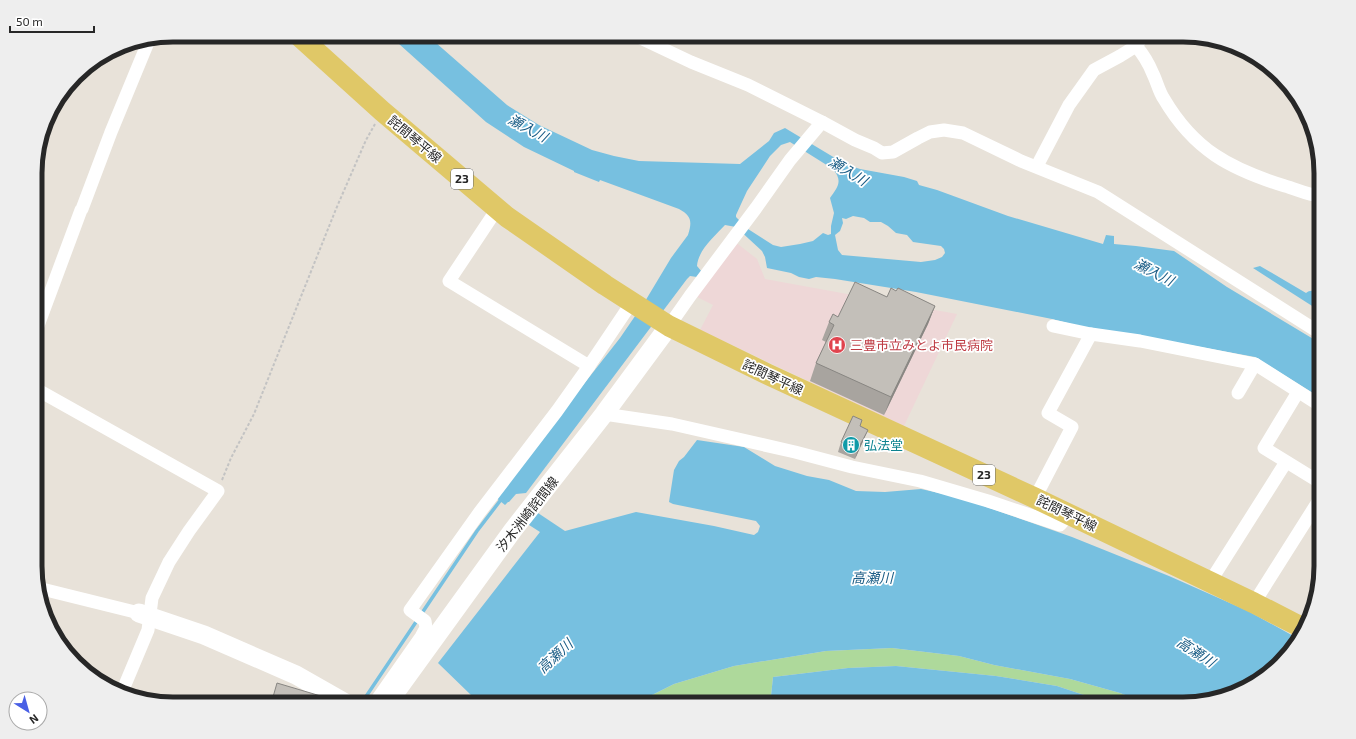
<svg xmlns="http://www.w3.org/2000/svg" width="1356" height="739" font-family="'Exo 2','Noto Sans JP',sans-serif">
  <rect width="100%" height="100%" fill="#e8e2d9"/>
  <polygon fill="#eed7d7" points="734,241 757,259 765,279 957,314 904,426 700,330 713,305 697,297"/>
  <g fill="#aed99b">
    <polygon points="1008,35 1093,35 1085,41"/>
    <path d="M 892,648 L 959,656 L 994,665 L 1070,679 L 1120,693 L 1148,704 L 1111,704 L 1057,686 L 996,676 L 896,666 L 848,668 L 773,677 L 771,696 C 752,697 733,697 715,704 L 639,704 L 650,696 L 674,684 L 734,666 L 826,651 Z"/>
  </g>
  <g fill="#77c0e0" fill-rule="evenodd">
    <path d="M 389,35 L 427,35 L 507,105 L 539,125 L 592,150 L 614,156 L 639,161 L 740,164 L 769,141 L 774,133 L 785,128 L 835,158 L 836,161 L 860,169 L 904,177 L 917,181 L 919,185 L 937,190 L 1008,216 L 1103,244 L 1106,235 L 1114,236 L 1114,244 L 1136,246 L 1174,251 L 1227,287 L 1320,343 L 1321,398 L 1255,357 L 1168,341 L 1087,328 L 1052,319 L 916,292 L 835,279 L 816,277 L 809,279 L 799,277 L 791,273 L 767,268 L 765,257 L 762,251 L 736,227 L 725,225 C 715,236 698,250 697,266 L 702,272 L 697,277 L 690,276 L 687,279 L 526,493 L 516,494 L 509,502 L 508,502 L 505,505 L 495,497 L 620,338 L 644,303 L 671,258 L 688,235 C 692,222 692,216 679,209 L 600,180 L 599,182 L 574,172 L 574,171 L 524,147 L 486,122 ZM 790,142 L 833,169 C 843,181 838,187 830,198 L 834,213 L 831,226 L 831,234 L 828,235 L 823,233 L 813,241 L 800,244 L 781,247 L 773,245 L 748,229 L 736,217 L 736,215 L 747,191 L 770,156 L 781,145 ZM 853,216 L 864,218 L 870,222 L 881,222 L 888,226 L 896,233 L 907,235 L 913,242 L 941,246 L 944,249 L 945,253 L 942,257 L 935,260 L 921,262 L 842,255 L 838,250 L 835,235 L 840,231 L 843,223 L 842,218 L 846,219 Z"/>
    <path d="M 1260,266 L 1306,293 C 1311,289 1314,291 1320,294 L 1320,311 L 1253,268 Z"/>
    <polygon points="697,440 744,447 775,466 807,476 829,480 856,491 885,492 921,489 948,495 981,505 1072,537 1169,576 1248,611 1297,638 1259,681 1192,704 1148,704 1120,693 1070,679 994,665 959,656 892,648 826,651 734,666 674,684 650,696 639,704 467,704 472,696 438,663 540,532 526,523 535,511 565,531 636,512 714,526 754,535 758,532 760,526 756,521 673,504 669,502 674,470 679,461 684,457"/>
    <path d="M 896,666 L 996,676 L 1057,686 L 1111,704 L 715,704 C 733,697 752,698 771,696 L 773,677 L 848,668 Z"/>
  </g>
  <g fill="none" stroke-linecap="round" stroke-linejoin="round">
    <polyline stroke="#77c0e0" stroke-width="3.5" points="361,704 477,531 503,497"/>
    <polyline stroke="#c3c3c3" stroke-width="2" stroke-dasharray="3 2" stroke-linecap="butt" points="222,480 231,458 254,414 336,209 366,140 375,124"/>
    <g stroke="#fff" stroke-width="13">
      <polyline points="634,35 691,62 748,85 822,122 855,140 874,148 882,153 893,152 918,138 930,132 944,130 963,133 1021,161 1098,192 1320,333"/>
      <path d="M 1136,46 C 1143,54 1149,64 1153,74 C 1157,82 1159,92 1164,99 C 1194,150 1230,169 1285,186 C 1296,189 1308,195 1320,196"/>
      <polyline points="1037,166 1069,105 1094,70 1120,56 1136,46 1144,35"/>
      <polyline points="497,209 449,281 589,366 632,302"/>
      <polyline points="669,326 690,296 756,208 790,160 822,122"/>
      <polyline points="1053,326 1091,334"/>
      <polyline points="36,331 81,210 82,209 111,132 149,40"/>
      <polyline points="36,389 218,491 189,531 169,562 152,598 148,630 122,692"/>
      <polyline points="1298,392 1264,448 1321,483"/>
      <polyline points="1238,393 1255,364"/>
      <polyline points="604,414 672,424 795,452 852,467 920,481 988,501 1060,525 1069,515"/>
      <polyline points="1035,498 1072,427 1048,413 1091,334 1140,341 1255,364 1321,406"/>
      <polyline points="1210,582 1286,462"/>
      <polyline points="38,588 139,613"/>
      <polyline points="1254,603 1321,497"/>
      <polyline points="374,704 421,637 426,628 425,621 410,610 479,513 557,411 589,366"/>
    </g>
    <g stroke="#fff" stroke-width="19">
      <polyline points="139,613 204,635 296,675 347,704"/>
      <polyline points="387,704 513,530 604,414 669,326"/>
    </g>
    <polyline stroke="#e0c867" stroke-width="21" points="298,35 382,111 507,217 605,285 669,326 767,374 1035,498 1254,603 1305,629"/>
  </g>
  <g fill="#a8a49f">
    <polygon points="887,297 935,306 928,324 884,415 810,381 816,363 826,342 822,340 829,322 838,317"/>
    <polygon points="862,420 860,426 864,439 855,459 838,452 841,442"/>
  </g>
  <g fill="#888682">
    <polygon points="935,306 928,324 884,415 891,397"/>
    <polygon points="868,430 864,439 855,459 858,449"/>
  </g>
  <g fill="#c3bfb9" stroke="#888682">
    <polygon points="855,282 887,297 891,288 896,291 898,288 935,306 891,397 816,363 834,325 829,322 833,314 838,317"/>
    <polygon points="853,416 862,420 860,426 868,430 858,449 841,442"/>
    <polygon points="277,683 324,697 322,704 271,704"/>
  </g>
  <defs>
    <g id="hospital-disc" transform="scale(0.9)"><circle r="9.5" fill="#e0444e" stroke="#fff"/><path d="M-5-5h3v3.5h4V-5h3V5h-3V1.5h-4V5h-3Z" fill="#fff"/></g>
    <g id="building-disc" transform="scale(0.9)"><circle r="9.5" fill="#0f9aa8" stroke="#fff"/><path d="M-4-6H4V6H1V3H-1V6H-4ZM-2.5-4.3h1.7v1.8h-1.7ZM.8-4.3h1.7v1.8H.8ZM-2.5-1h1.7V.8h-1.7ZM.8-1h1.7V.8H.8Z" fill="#fff"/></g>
  </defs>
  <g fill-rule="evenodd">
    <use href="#hospital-disc" x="837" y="345"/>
    <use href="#building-disc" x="851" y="445"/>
  </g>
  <g text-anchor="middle" stroke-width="3.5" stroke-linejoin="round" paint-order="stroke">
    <g fill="#fff" stroke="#686868" stroke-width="1">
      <rect x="451" y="169" width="22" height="20" rx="3"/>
      <rect x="973" y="465" width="22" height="20" rx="3"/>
    </g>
    <g font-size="12" font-weight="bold" fill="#272727">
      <text x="462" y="183">23</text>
      <text x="984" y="479">23</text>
    </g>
    <g font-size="13" fill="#272727" stroke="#fff">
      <text transform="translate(415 139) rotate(40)" y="5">詫間琴平線</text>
      <text transform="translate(773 377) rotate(25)" y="5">詫間琴平線</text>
      <text transform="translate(1067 513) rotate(26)" y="5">詫間琴平線</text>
      <text transform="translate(527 514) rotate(-52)" y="5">汐木洲崎詫間線</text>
    </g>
    <g font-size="13" fill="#be3a42" stroke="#fff" text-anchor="start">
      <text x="850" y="350">三豊市立みとよ市民病院</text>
    </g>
    <g font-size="13" fill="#0d838f" stroke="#fff" text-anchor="start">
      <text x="864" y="450">弘法堂</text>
    </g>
    <g font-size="14" font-style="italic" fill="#1b5d86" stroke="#fff">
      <text transform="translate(528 128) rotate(28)" y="5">瀬入川</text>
      <text transform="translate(848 171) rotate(31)" y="5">瀬入川</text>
      <text transform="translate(1154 272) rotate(27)" y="5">瀬入川</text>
      <text x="872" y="583">高瀬川</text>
      <text transform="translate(1196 652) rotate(33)" y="5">高瀬川</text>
      <text transform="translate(555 656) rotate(-43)" y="5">高瀬川</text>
    </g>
  </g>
  <path d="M0 0H1356V739H0ZM173 42H1183A131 131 0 0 1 1314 173V566A131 131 0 0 1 1183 697H173A131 131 0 0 1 42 566V173A131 131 0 0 1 173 42Z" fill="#eee" fill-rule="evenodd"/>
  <path fill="none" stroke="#272727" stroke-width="5" d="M173 42H1183A131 131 0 0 1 1314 173V566A131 131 0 0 1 1183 697H173A131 131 0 0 1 42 566V173A131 131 0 0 1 173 42Z"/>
  <g transform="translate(28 711) rotate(143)"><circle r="19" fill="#ffffff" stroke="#a9a9a9"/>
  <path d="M0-3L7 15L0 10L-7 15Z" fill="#4a60e5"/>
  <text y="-6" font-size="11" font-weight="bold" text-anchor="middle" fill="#272727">N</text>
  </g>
  <path d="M10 26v6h84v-6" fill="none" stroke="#272727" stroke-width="2"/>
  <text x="16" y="26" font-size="12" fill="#272727" stroke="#ffffff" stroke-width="3" paint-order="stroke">50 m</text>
</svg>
